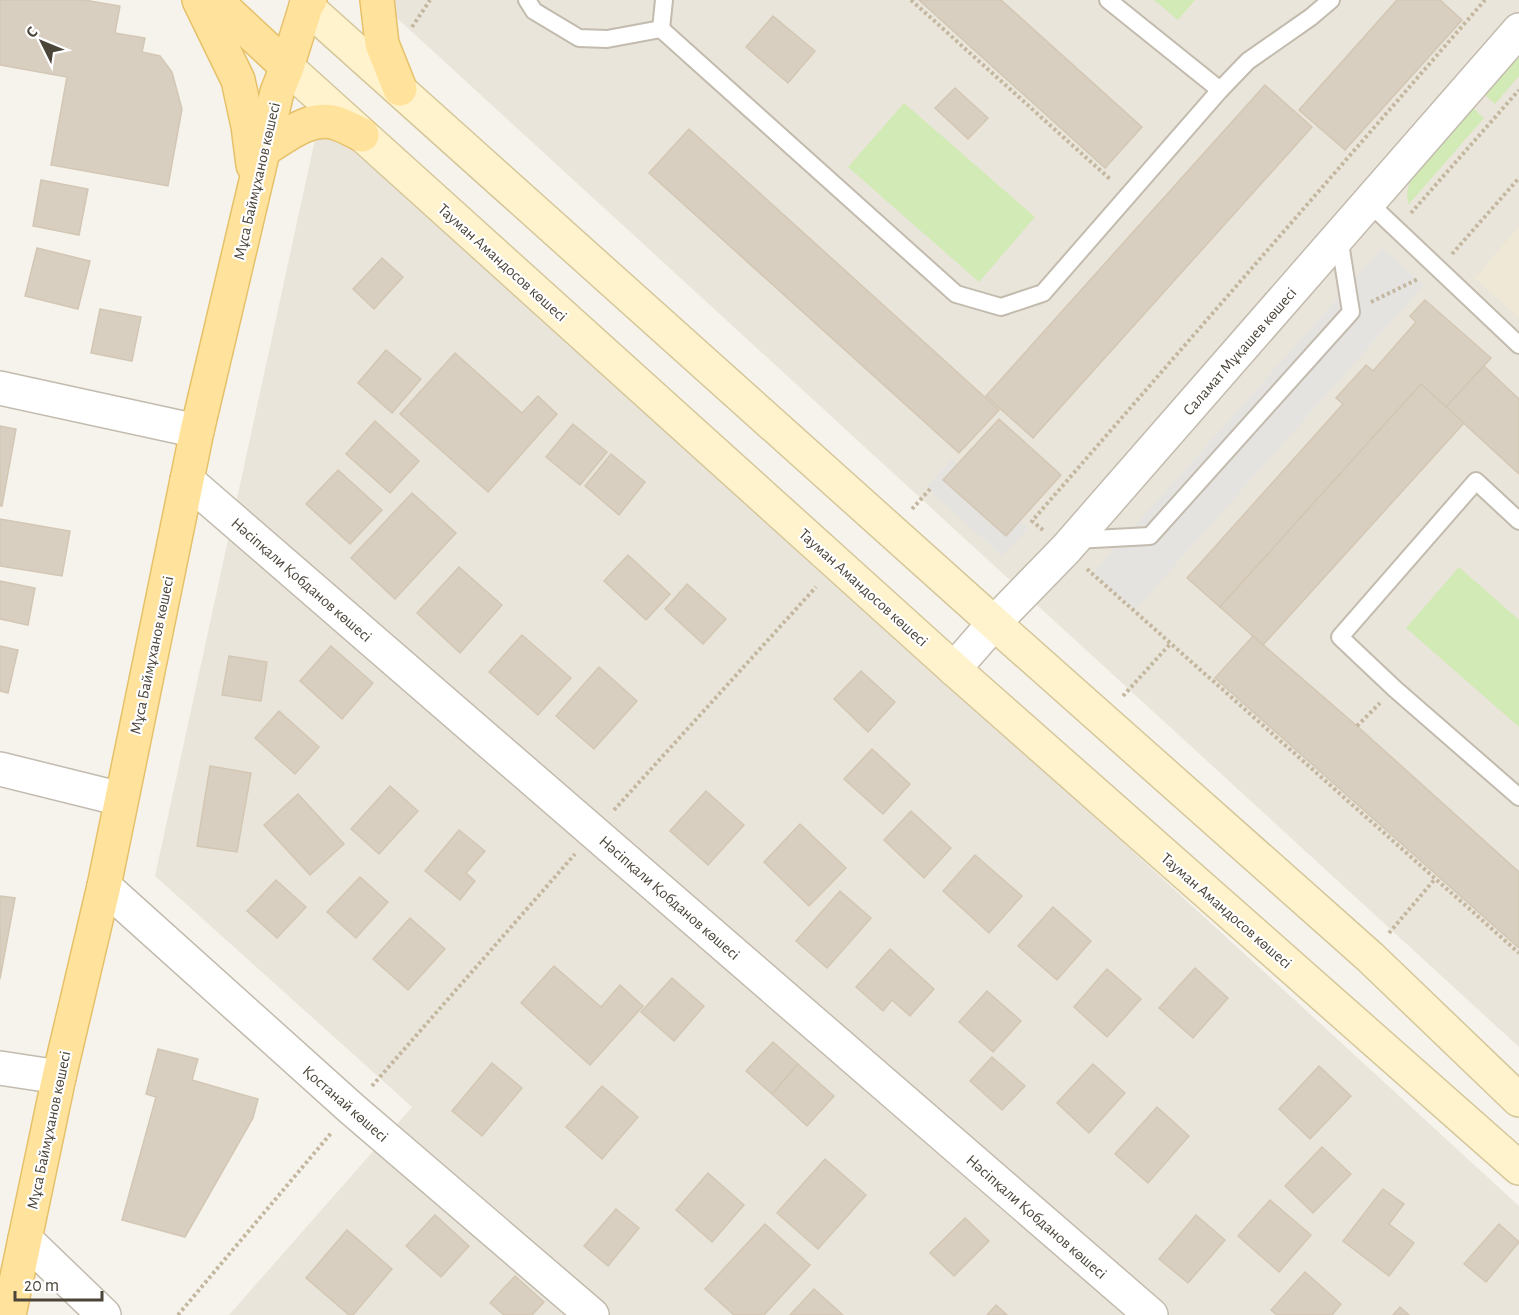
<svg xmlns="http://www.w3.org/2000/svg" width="1519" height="1315" font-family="'Alegreya Sans',sans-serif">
  <rect width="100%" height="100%" fill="#f6f3ec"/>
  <g fill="#eae5da">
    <polygon points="392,0 1519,0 1519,1047 386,8"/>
    <polygon points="322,107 1519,1206 1519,1315 229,1315 412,1107 155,876"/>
  </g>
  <polygon fill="#efe8d6" points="1519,226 1519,318 1475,278"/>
  <g fill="#d2eab5">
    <polygon points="1154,0 1195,0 1178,20"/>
    <polygon points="1519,45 1519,76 1495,104 1480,91"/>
    <polygon points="904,103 1035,217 979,282 848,167"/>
    <polygon points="1469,104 1484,118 1408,205 1407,193 1410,180"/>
    <polygon points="1459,567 1519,620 1519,727 1406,628"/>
  </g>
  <g fill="#e5e3e0">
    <polygon points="1382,248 1424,285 1135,610 1093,573"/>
    <polygon points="952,459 1028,528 1002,556 926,487"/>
  </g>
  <g fill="#d8cfc1" stroke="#d3c7b4" stroke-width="1.5">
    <polygon points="0,0 84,0 120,6 115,33 145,38 142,52 160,56 172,72 182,109 168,186 51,165 67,77 0,65"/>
    <polygon points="919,0 1001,0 1142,127 1105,168"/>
    <polygon points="1397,0 1440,0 1462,20 1345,150 1299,110"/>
    <polygon points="773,16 815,51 788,83 746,47"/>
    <polygon points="1265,85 1312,127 1033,438 986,396"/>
    <polygon points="955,88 988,118 968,139 935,108"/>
    <polygon points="689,129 999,410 959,453 649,173"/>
    <polygon points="41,180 88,189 79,235 33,226"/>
    <polygon points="37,248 90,261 78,309 25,296"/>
    <polygon points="382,258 403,277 374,309 353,289"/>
    <polygon points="1425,300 1491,358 1446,407 1421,384 1220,607 1187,578 1343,404 1336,398 1366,365 1373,371 1416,322 1410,316"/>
    <polygon points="100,309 141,317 132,361 91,353"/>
    <polygon points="386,350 421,379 392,413 358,383"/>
    <polygon points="455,353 522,413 538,396 557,414 488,492 400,414"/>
    <polygon points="1484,366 1519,399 1519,474 1446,407"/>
    <polygon points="1421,384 1464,423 1263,645 1220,607"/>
    <polygon points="999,419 1061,475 1006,536 943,480"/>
    <polygon points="375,421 419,461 390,493 346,454"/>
    <polygon points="573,424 607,452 580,485 546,457"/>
    <polygon points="0,426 16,429 2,506 0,506"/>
    <polygon points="611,454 645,482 619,515 585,486"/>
    <polygon points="338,470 382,510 350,544 306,504"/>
    <polygon points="412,493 456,533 395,599 351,558"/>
    <polygon points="0,519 70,531 62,576 0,566"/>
    <polygon points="628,555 670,594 646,620 604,581"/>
    <polygon points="459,567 502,605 460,653 417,613"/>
    <polygon points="0,581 35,588 28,625 0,619"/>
    <polygon points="687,584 726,619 703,644 665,609"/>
    <polygon points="522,635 571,678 538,715 489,672"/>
    <polygon points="1253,636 1357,726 1519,872 1519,948 1215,678"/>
    <polygon points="0,646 18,650 8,693 0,691"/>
    <polygon points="331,646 373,683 342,719 300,681"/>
    <polygon points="229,656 267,662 261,701 222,695"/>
    <polygon points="599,667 637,701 594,749 556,716"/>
    <polygon points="861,671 895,702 868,732 834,699"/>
    <polygon points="279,711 319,747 295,774 255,738"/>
    <polygon points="872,749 910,784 883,814 844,779"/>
    <polygon points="210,766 251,773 237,852 197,846"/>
    <polygon points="390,786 418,811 379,854 351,829"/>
    <polygon points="706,791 744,825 708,865 670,831"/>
    <polygon points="298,794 344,844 310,875 264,825"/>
    <polygon points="911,811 951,848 924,878 884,840"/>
    <polygon points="800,824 846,868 809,906 764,862"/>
    <polygon points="459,830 485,851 466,873 475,881 460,900 425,871"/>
    <polygon points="975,855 1022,896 989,933 943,891"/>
    <polygon points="360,877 388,902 356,938 327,912"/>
    <polygon points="276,880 306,907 277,938 247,911"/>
    <polygon points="840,891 871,918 827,968 796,941"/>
    <polygon points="0,896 15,898 0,979"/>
    <polygon points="1053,907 1091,941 1057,980 1018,946"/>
    <polygon points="410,918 445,949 408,990 373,959"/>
    <polygon points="890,949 934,989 910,1016 892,1000 883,1011 856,987"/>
    <polygon points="554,966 601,1007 620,985 643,1006 590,1065 521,1003"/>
    <polygon points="1195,968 1228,998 1193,1038 1159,1008"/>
    <polygon points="1107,969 1141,999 1107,1037 1074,1007"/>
    <polygon points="672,978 704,1006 674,1041 641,1012"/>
    <polygon points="987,991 1021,1021 993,1052 959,1022"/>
    <polygon points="773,1042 798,1064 772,1094 746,1071"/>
    <polygon points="158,1049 198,1059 192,1080 258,1099 253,1118 185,1237 122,1220 156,1097 146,1094"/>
    <polygon points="992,1057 1025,1086 1002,1110 970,1081"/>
    <polygon points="492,1063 522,1088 482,1136 452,1111"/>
    <polygon points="798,1064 834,1096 807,1126 772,1094"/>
    <polygon points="1093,1064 1125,1093 1089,1133 1057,1103"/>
    <polygon points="1319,1066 1351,1096 1310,1139 1279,1109"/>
    <polygon points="602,1086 638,1117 602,1159 566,1127"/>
    <polygon points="1157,1107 1189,1136 1148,1183 1115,1154"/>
    <polygon points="1322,1147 1351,1174 1313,1213 1285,1186"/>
    <polygon points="825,1159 866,1195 818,1249 777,1213"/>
    <polygon points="708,1173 744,1205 712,1242 676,1210"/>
    <polygon points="1383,1189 1404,1204 1389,1224 1414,1243 1389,1276 1343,1241"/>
    <polygon points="1270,1200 1311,1235 1279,1272 1238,1236"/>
    <polygon points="616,1209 639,1228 608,1266 584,1246"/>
    <polygon points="435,1215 469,1246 441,1277 406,1246"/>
    <polygon points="1196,1215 1225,1240 1188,1283 1159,1259"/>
    <polygon points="965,1218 989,1241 954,1276 930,1253"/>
    <polygon points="765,1224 810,1265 764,1315 734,1315 705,1289"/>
    <polygon points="1499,1224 1519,1242 1486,1282 1464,1264"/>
    <polygon points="347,1230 392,1269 353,1315 349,1315 306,1278"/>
    <polygon points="1305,1272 1341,1304 1332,1315 1277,1315 1271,1310"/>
    <polygon points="515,1276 544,1302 532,1315 504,1315 490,1303"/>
    <polygon points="814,1289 843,1315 790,1315"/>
    <polygon points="996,1305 1007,1315 987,1315"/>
    <polygon points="1400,1307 1409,1315 1393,1315"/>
  </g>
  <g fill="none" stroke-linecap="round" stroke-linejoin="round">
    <g stroke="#c2bbae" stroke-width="20">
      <g id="service">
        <polyline points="527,0 534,11 579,38 607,39 661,29 664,0"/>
        <polyline points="1108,0 1220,90"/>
        <polyline points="661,29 956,294 1001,307 1043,293 1220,90 1248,61 1311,17 1331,0"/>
        <polyline points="1369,203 1519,345"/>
        <polyline points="1519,521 1476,481 1340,637 1395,689 1519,797"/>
        <polyline points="1075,540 1150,536 1351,312 1339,237"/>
      </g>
    </g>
    <g stroke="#c2bbae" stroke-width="36">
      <g id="minor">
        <polyline points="0,388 197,431"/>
        <polyline points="187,480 1151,1315"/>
        <polyline points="954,669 994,623 1066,549 1519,30"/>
        <polyline points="0,769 121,799"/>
        <polyline points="104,886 352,1109 592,1315"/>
        <polyline points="0,1068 59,1077"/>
        <polyline points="25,1239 104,1315"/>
      </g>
    </g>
    <g stroke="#d6c79b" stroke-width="36">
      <g id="secondary">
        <polyline points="306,6 994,623 1370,957 1519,1100"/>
        <polyline points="287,67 954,669 1519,1168"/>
      </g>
    </g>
    <g stroke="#e6c16a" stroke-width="36">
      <g id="primary">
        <polyline points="199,0 238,80 248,126 253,165"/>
        <polyline points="215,0 287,67"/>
        <polyline points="377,0 382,44 400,89"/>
        <path d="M 265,149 C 285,137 310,115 336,123 C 345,126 354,131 362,135"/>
        <polyline points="9,1315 59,1077 104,886 197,431 277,92 287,67 306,6 310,0"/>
      </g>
    </g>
    <g stroke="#c4b79f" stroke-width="4" stroke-dasharray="3 3" stroke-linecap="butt">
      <polyline points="911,0 1111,180"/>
      <polyline points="412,27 430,0"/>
      <polyline points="1411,213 1519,90"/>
      <polyline points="1452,254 1519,178"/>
      <polyline points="1371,302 1418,279"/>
      <polyline points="912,509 931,488"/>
      <polyline points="1043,530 1032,521 1485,0"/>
      <polyline points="1087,569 1519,953"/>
      <polyline points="1123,696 1171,643"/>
      <polyline points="1357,726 1380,703"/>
      <polyline points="614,810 816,587"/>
      <polyline points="1389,933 1435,879"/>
      <polyline points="372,1086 575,854"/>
      <polyline points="178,1315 332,1132"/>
    </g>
    <use href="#service" stroke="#fff" stroke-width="16"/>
    <use href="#minor" stroke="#fff" stroke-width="33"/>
    <use href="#secondary" stroke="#fff3cd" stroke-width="33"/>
    <use href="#primary" stroke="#ffe39c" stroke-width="33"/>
  </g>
  <g text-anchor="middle" stroke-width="4.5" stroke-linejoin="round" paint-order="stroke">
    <g font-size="16" fill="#4b4439" stroke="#fff">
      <text transform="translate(256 181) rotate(-77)" y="6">Мұса Баймұханов көшесі</text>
      <text transform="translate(503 262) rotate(42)" y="6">Тауман Амандосов көшесі</text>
      <text transform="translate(1239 351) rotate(-49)" y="6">Саламат Мұқашев көшесі</text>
      <text transform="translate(302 579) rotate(41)" y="6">Нәсіпқали Қобданов көшесі</text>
      <text transform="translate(864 587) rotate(42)" y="6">Тауман Амандосов көшесі</text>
      <text transform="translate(151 655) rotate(-78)" y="6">Мұса Баймұханов көшесі</text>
      <text transform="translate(670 897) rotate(41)" y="6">Нәсіпқали Қобданов көшесі</text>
      <text transform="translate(1227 910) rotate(41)" y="6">Тауман Амандосов көшесі</text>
      <text transform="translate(346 1103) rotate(41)" y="6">Қостанай көшесі</text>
      <text transform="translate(48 1130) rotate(-78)" y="6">Мұса Баймұханов көшесі</text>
      <text transform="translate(1037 1216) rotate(41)" y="6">Нәсіпқали Қобданов көшесі</text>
    </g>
  </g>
  <g transform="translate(42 42) rotate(313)" stroke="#ffffff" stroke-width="4.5" paint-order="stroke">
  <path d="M0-4.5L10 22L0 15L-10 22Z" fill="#4b4439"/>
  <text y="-9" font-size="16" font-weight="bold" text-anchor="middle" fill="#4b4439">С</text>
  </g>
  <path d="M15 1291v9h87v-9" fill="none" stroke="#4b4439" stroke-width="3"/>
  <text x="24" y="1291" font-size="18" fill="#4b4439" stroke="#ffffff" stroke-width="4.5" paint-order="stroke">20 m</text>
</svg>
